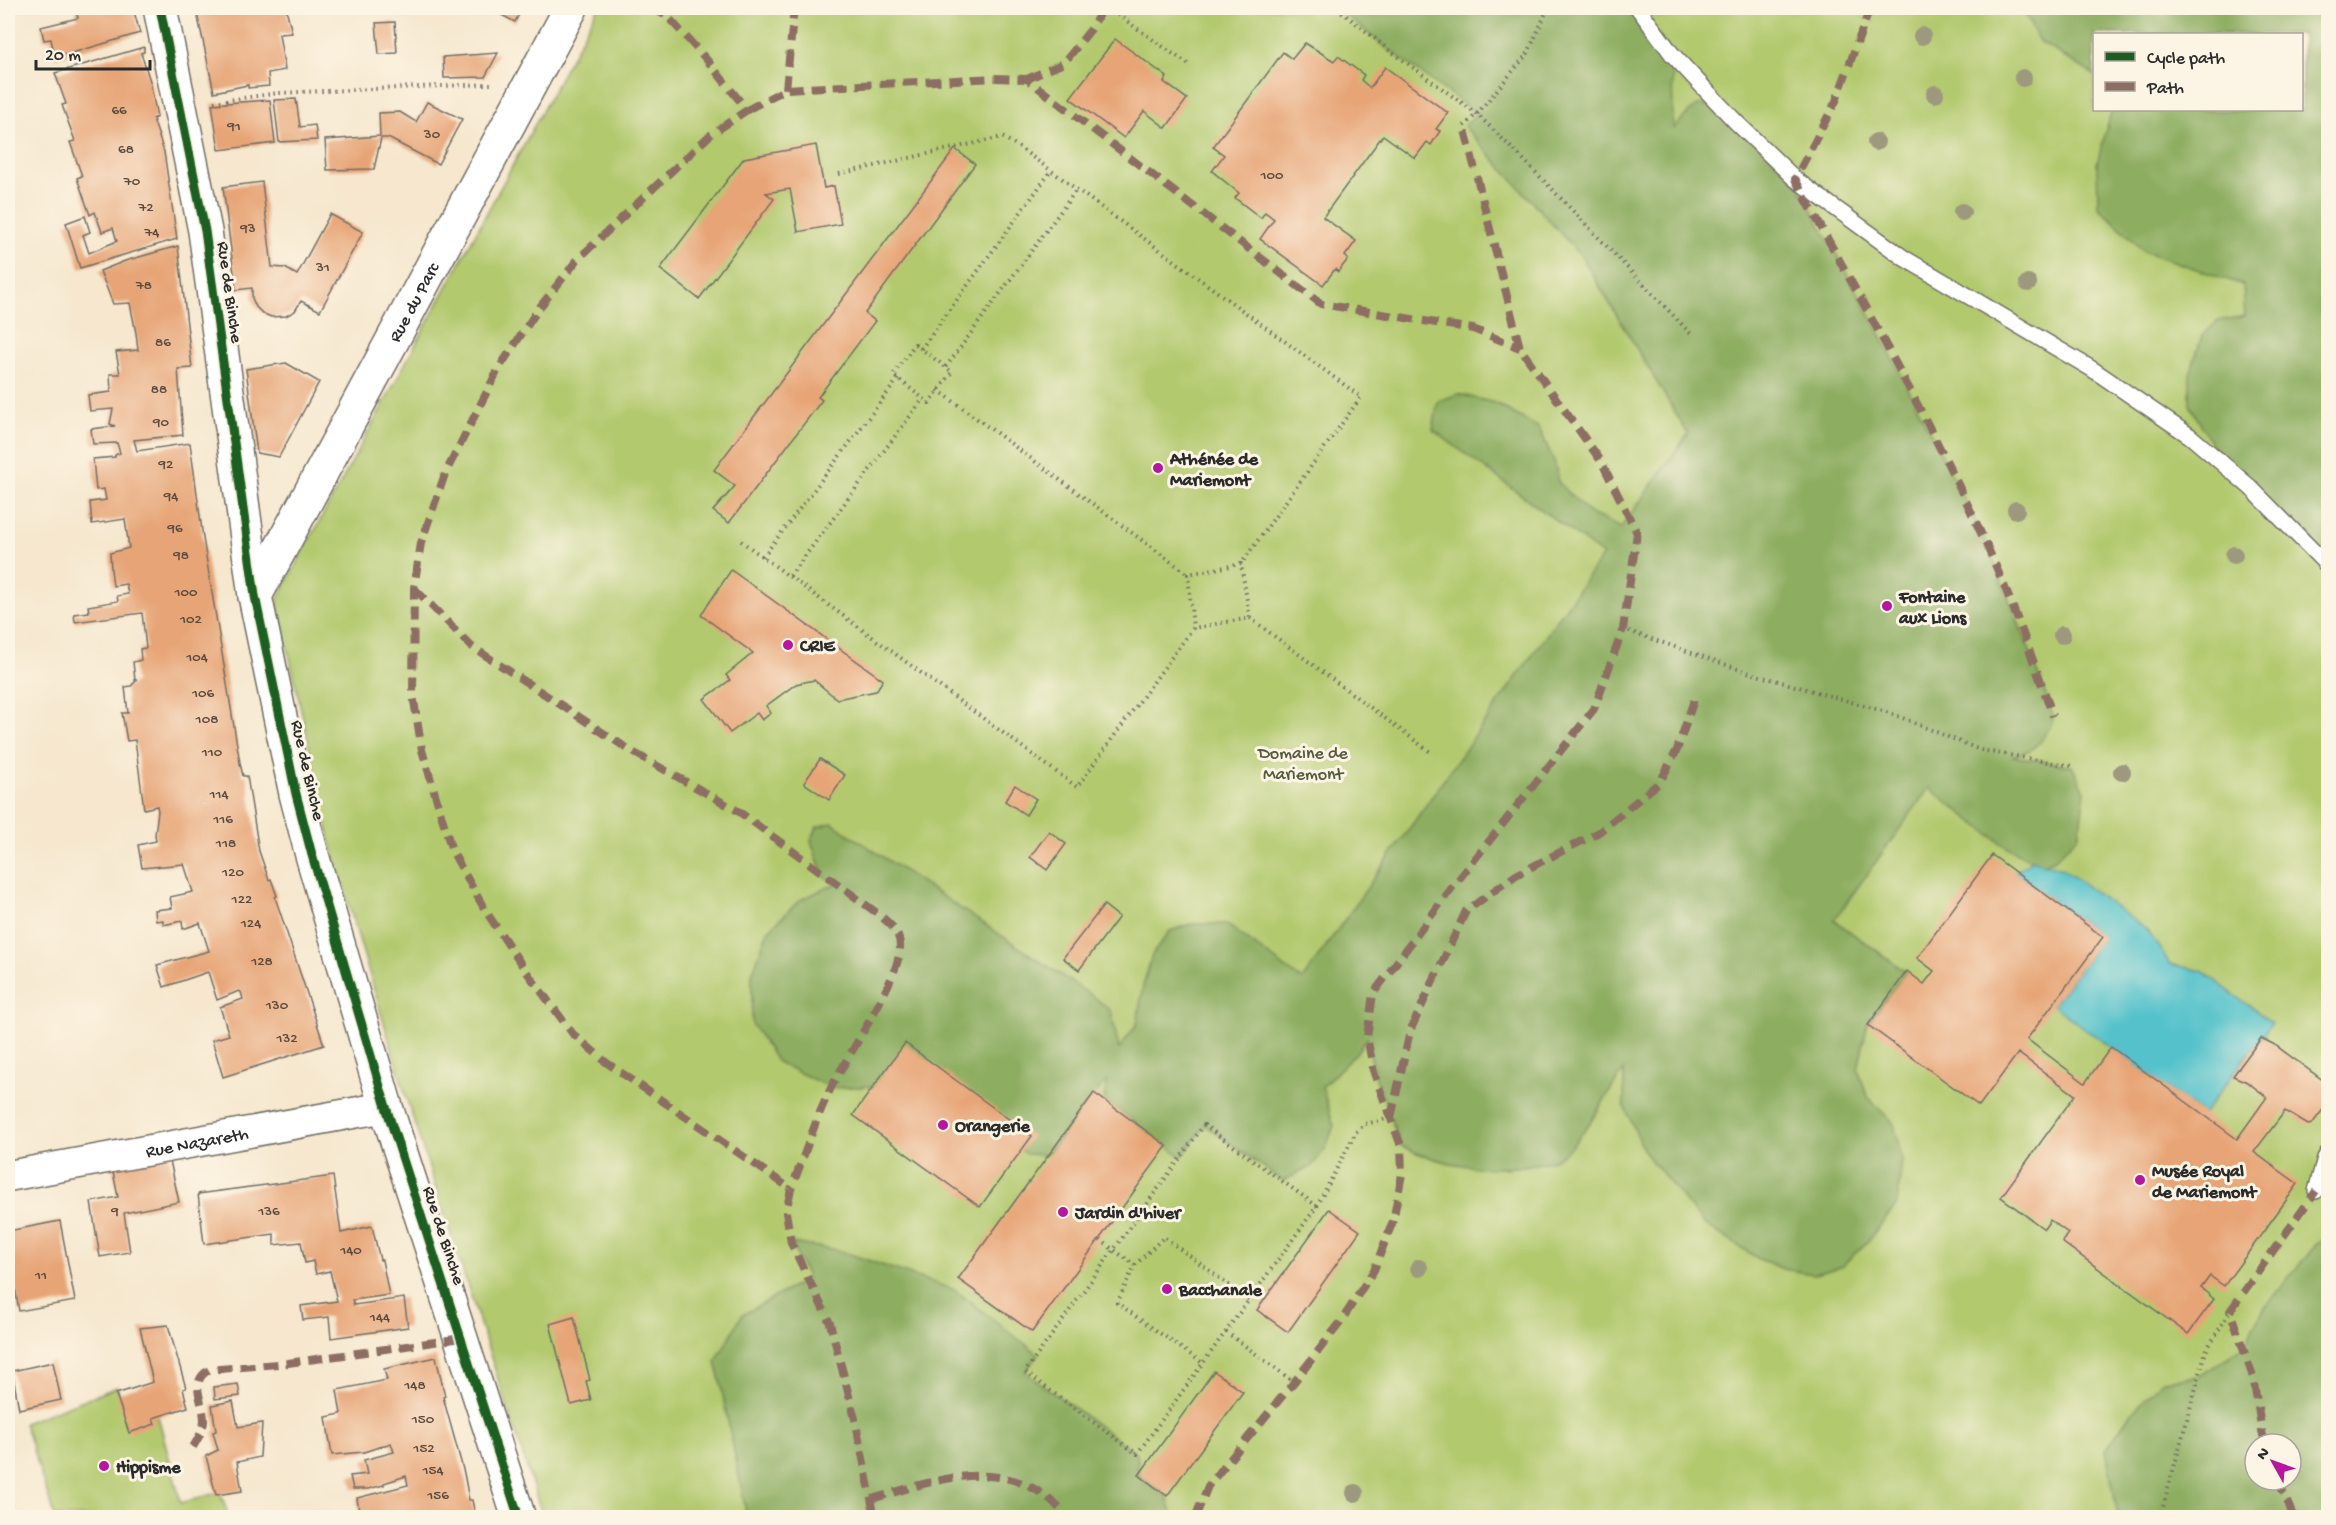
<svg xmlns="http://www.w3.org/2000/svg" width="2336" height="1525" font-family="'Gochi Hand',sans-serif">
  <rect width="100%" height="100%" fill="#fcf5e5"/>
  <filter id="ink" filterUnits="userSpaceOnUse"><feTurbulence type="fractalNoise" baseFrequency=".0167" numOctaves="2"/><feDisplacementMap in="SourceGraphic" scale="12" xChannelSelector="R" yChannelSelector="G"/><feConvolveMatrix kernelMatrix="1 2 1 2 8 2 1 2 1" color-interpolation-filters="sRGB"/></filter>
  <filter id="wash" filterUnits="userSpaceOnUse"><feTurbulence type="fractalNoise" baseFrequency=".008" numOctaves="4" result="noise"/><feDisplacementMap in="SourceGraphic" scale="24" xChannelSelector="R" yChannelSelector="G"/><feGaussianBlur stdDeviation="1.35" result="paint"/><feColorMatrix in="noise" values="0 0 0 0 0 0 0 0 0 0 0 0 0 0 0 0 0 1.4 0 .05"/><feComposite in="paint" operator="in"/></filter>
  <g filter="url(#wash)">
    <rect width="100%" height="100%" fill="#f6e7ce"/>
    <g fill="#b2c96e" stroke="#6e7a4c" stroke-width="1.5" fill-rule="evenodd">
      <path d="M 598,8 L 2328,8 L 2328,1517 L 543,1517 L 407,1100 L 331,845 L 277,600 ZM 2094,34 L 2302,34 L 2302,110 L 2094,110 ZM 2255,1444 L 2291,1444 L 2291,1480 L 2255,1480 Z"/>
      <polygon points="117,1387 126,1424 158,1416 181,1503 220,1492 229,1517 55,1517 24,1423"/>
    </g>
    <g fill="#8dad61" stroke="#5c6c46" stroke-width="1.5" fill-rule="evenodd">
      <path d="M 1337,8 L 1638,8 L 1672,54 L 1673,129 L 1689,112 L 1699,105 L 1722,108 L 1795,179 L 1883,339 L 1986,542 L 2034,661 L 2053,716 L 2050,727 L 2040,742 L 2030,750 L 2013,756 L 2072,766 L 2085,791 L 2079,835 L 2055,859 L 2040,866 L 2002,844 L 1929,788 L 1834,920 L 1906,972 L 1867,1025 L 1858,1070 L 1868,1097 L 1894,1124 L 1902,1160 L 1897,1205 L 1867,1242 L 1841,1267 L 1814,1274 L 1783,1269 L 1759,1259 L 1704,1224 L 1645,1153 L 1624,1105 L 1624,1070 C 1606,1094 1582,1144 1557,1158 C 1553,1161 1545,1162 1540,1163 C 1493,1174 1443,1166 1401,1146 L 1374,1073 L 1367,1038 L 1356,1053 L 1322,1087 L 1334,1126 L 1325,1149 L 1312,1166 L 1283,1181 L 1205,1125 L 1182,1157 L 1104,1100 L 1107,1081 C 1083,1103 1069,1133 1045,1155 L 1026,1154 L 899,1062 L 881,1086 L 831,1088 L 777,1062 L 752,1024 L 752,974 L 768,931 L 800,900 L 835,884 L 823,875 L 811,841 L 817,827 L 832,823 L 1094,997 L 1111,1011 L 1119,1049 L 1137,1024 L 1143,986 L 1152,955 L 1170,931 L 1191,924 L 1226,924 L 1302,980 L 1603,555 L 1433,430 L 1438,401 L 1458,394 L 1495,403 L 1539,428 L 1554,461 L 1559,483 L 1589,513 L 1621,528 L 1688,434 L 1582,257 L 1464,126 L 1477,114 L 1389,50 Z"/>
      <polygon points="2022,8 2328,8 2328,566 2223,465 2190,405 2190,374 2202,336 2218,321 2245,316 2243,285 2144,251 2098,206 2097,163 2112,110 2302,110 2302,34 2094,34 2094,75 2039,41"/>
      <path d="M 2328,1235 L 2328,1517 L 2118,1517 L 2106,1450 L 2130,1414 L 2163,1380 L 2199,1376 L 2243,1347 L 2266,1305 L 2315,1246 ZM 2255,1444 L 2291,1444 L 2291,1480 L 2255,1480 Z"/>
      <polygon points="791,1243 838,1250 955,1290 1038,1354 1025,1372 1137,1454 1139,1475 1167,1496 1173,1517 747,1517 716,1361 742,1315 808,1279"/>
    </g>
    <polygon fill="#55c2cb" stroke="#40767b" stroke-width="1.5" points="2032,860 2063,869 2147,930 2170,964 2202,971 2272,1023 2203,1114 2053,1005 2103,937 2015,872"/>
    <g id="blocks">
      <g fill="#e7a577">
        <polygon points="75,8 133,8 140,33 55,58 51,39 44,40 41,27 78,18"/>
        <polygon points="196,8 286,8 292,33 279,34 285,70 268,73 269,86 248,88 248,85 214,92"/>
        <polygon points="488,8 522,8 515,22"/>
        <polygon points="395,22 397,53 379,54 376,23"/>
        <polygon points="1115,39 1167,77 1164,82 1187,99 1166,128 1144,111 1124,138 1070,98"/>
        <polygon points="1305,43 1334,61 1338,56 1364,75 1361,80 1370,88 1385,67 1448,113 1436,129 1440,131 1431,145 1427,142 1415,158 1383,135 1323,217 1356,241 1345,256 1348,259 1338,272 1335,269 1323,285 1260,239 1274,219 1265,212 1261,218 1235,198 1239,193 1212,171 1224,155 1213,147 1283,52 1292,59"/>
        <polygon points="144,47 144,52 141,53 150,81 157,117 153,119 164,152 177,239 80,268 66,223 85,216 90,232 83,235 89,253 117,241 113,228 102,232 95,212 90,215 77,178 82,176 70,142 75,141 62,105 66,104 55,73"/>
        <polygon points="498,53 485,77 444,78 443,57"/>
        <polygon points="296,99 300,127 315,125 317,140 279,142 274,100"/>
        <polygon points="270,100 275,143 219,150 212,104"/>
        <polygon points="427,102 462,119 438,164 388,138 381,138 374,169 327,170 325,140 380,136 379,113 400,112 416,122"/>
        <polygon points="816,145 824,188 834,186 841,224 798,232 790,189 766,193 774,199 699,299 660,269 744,158"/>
        <polygon points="955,149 975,164 865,313 875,321 818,397 822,400 729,523 713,511 735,486 714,470"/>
        <polygon points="262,182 272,267 285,268 297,275 330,214 363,232 320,311 301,301 295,311 286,316 271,317 262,313 256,307 252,298 252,288 236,290 223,187"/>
        <polygon points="178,246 192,368 178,369 183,435 134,440 137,451 190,443 203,538 240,763 243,776 247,776 259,851 269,880 271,879 277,896 275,897 324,1045 223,1077 212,1040 229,1035 220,1007 243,999 241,992 239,991 217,1000 208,972 164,987 157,965 209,951 200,923 183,929 182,921 163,925 163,920 156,921 155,910 172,908 170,897 193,892 184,864 142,868 138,845 156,841 155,835 158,811 157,806 144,809 135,740 127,741 122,713 128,713 125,687 131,686 137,680 135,680 133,662 141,660 140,649 146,648 142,613 75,622 74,614 89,612 88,606 118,601 117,596 128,594 126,584 113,586 111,569 110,553 129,548 125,519 92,524 90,502 106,500 104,489 96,490 93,459 115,457 115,455 120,453 117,443 93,444 91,429 115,426 110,424 113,409 90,411 88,395 111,392 110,374 120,374 116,352 138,350 136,333 130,303 113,304 100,271 125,261"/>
        <polygon points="286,363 319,382 279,457 257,453 246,369"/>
        <polygon points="731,570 883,680 876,691 837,699 814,680 796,684 766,706 771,713 762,720 757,713 730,733 704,699 730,680 726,675 753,653 701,615"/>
        <polygon points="820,759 845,775 829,800 804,783"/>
        <polygon points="1015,785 1036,799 1026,815 1005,801"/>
        <polygon points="1049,831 1066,844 1047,870 1030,857"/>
        <polygon points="1992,855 2103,937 2027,1039 2085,1083 2111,1047 2237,1139 2267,1097 2247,1082 2233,1076 2261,1038 2275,1045 2328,1084 2328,1103 2312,1124 2308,1125 2285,1111 2254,1152 2298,1184 2224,1286 2210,1276 2201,1288 2214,1299 2188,1334 2062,1242 2068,1233 2050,1220 2044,1229 2001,1197 2075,1095 2018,1053 1979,1106 1868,1025 1907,971 1924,984 1934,971 1917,958"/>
        <polygon points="1104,905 1119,917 1079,970 1063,958"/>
        <polygon points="905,1043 1032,1136 980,1207 853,1115"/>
        <polygon points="1094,1093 1167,1146 1032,1332 958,1279"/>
        <polygon points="169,1156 179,1202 124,1213 130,1252 100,1257 91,1202 118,1197 112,1167"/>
        <polygon points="333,1176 341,1233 372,1226 380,1260 382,1260 389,1295 352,1300 354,1305 404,1298 408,1327 331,1338 329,1317 303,1320 301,1306 337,1301 330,1271 316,1274 313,1261 305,1263 301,1242 274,1245 274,1234 204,1244 198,1194"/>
        <polygon points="1329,1209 1360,1231 1288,1332 1257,1310"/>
        <polygon points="60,1221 75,1301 19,1311 8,1247 8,1231"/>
        <polygon points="574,1317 590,1380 586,1381 591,1400 571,1405 550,1324"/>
        <polygon points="168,1325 186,1388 183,1389 188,1407 153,1418 155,1424 129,1433 116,1394 153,1382 140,1328"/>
        <polygon points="436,1357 445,1396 443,1397 464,1473 469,1500 472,1500 476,1518 360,1518 357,1498 408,1485 406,1476 384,1483 384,1485 368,1489 353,1489 350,1476 367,1474 364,1460 394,1452 391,1443 364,1452 332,1455 326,1417 341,1414 337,1390 387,1380 384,1369"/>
        <polygon points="53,1362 61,1400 19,1409 12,1371"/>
        <polygon points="1214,1371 1243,1392 1167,1496 1139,1475"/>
        <polygon points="238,1384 240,1396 215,1399 214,1387"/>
        <polygon points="233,1401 238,1427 262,1423 260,1457 237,1462 242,1491 216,1495 206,1456 218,1450 213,1432 216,1431 212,1405"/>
      </g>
    </g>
  </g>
  <g filter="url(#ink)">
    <use href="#blocks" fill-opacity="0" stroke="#726d64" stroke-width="1.5"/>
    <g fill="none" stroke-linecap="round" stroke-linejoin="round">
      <g stroke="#726d64" stroke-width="18">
        <g id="service">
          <polyline points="1638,8 1672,54 1735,121 1795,179 1904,258 2092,369 2190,436 2250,487 2328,566"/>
          <polyline points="2316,1191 2325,1158 2328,1153"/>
        </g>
      </g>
      <g stroke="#726d64" stroke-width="33">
        <g id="minor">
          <path id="s1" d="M 8,1176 L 386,1107"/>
        </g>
      </g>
      <g stroke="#726d64" stroke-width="36">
        <g id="tertiary">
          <polyline points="160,8 205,231 255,596 296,794 312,855 386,1107 519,1518"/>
          <path id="s2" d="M 255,596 L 571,8"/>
        </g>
      </g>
      <g stroke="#726d64" stroke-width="4" stroke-dasharray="1.5 4.5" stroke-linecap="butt">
        <polyline points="1108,8 1189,65"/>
        <polyline points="1337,8 1389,50 1477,114 1524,160 1692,335"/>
        <polyline points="214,102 278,93 491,84"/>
        <polyline points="1464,126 1477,114 1528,53 1548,8"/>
        <polyline points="839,174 1002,137 1016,145 1361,397 1241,564"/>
        <polygon points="915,344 952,372 929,403 893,375"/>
        <polyline points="921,349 1051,171"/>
        <polyline points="946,367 1077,189"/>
        <polyline points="938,390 1188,574"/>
        <polyline points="741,541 1077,787 1193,628 1188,574 1241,564 1250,618 1193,628"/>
        <polyline points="763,557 898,379"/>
        <polyline points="790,576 923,399"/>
        <polyline points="1250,618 1433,754"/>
        <polyline points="1623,629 1750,673 1893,714 1980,750 2072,766"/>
        <polygon points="1204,1125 1317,1206 1137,1454 1025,1372"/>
        <polyline points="1317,1206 1356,1132 1365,1124 1391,1118"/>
        <polyline points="1100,1240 1135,1265 1117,1303 1204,1364"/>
        <polyline points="1135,1265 1164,1237 1249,1300"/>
        <polyline points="1226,1332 1294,1382"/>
        <polyline points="2160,1518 2206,1351 2230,1311"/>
      </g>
      <use href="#service" stroke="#fff" stroke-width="15"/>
      <use href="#minor" stroke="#fff" stroke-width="30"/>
      <use href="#tertiary" stroke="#fff" stroke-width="33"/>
      <g stroke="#8d6e63" stroke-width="8" stroke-dasharray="15 8" stroke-linecap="butt">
        <polyline points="651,8 667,16 707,60 747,110 709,136 578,259 539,308 499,368 445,474 421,543 414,588 413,695 422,750 452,851 485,910 523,967 573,1034 607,1063 791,1189 786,1212 791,1243 830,1323 855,1419 875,1518"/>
        <path d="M 1870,8 L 1836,101 L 1795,179 C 1860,299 1929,418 1985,542 C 2011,598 2032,657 2053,716"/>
        <polyline points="1027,79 1064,63 1091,29 1103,8"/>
        <polyline points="786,89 794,8"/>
        <polyline points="747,110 786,89 994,78 1027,79 1321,304 1473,329 1520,348"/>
        <path d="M 414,588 L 471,646 L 631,751 L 738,811 L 877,913 C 888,922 900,931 900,946 C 902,974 847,1057 832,1086 C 815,1119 805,1155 791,1189"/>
        <polyline points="1391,1118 1410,1031 1466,911 1516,875 1599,832 1660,782 1677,750 1694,700"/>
        <polyline points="2266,1444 2262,1432 2253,1377 2230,1311 2316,1191"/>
        <path d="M 193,1447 C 198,1439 203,1431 204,1421 C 204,1401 188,1382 209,1370 L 288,1363 L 462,1338"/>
        <polyline points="2278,1480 2294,1518"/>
        <path d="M 872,1499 C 927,1483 993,1457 1045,1496 C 1054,1502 1061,1510 1069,1518"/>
        <polyline points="1195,1518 1208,1486 1294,1382 1340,1323 1374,1270 1393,1221 1402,1174 1401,1146 1374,1073 1367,1037 1373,994 1451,889 1594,709 1623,629 1637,533 1601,461 1520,348 1464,126"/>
      </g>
      <g stroke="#fcf5e5" stroke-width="13">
        <polyline id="cycleway" points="160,8 205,231 255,596 296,794 312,855 386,1107 519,1518"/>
      </g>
      <use href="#cycleway" stroke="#1b5e20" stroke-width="9"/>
    </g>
    <g fill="#9d997f">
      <circle cx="1922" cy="36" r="9"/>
      <circle cx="2023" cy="78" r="9"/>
      <circle cx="1935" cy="94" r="9"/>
      <circle cx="1876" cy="142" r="9"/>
      <circle cx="1962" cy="212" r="9"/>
      <circle cx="2028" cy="283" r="9"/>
      <circle cx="2016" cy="510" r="9"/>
      <circle cx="2234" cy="555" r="9"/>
      <circle cx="2062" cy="635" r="9"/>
      <circle cx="2122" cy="772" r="9"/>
      <circle cx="1419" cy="1268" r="9"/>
      <circle cx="1355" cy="1493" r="9"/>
    </g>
  </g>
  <g fill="#b5179e" stroke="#fcf5e5" stroke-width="2">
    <circle cx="1158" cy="468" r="6"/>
    <circle cx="1887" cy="606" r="6"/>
    <circle cx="788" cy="645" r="6"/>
    <circle cx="943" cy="1125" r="6"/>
    <circle cx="2140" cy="1180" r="6"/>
    <circle cx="1063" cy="1212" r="6"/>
    <circle cx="1167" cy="1289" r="6"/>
    <circle cx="104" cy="1466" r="6"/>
  </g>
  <g text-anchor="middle" stroke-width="6" stroke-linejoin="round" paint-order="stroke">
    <g font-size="15" fill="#5a4a3e">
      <text x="119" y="114">66</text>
      <text x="234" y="130">91</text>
      <text x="432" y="138">30</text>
      <text x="126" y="153">68</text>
      <text x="1272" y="179">100</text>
      <text x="132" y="185">70</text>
      <text x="146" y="211">72</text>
      <text x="248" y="232">93</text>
      <text x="152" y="236">74</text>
      <text x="323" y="271">31</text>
      <text x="144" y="289">78</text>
      <text x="163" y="346">86</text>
      <text x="159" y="393">88</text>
      <text x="161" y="426">90</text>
      <text x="166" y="468">92</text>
      <text x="171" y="500">94</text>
      <text x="175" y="532">96</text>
      <text x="181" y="559">98</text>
      <text x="186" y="596">100</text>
      <text x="191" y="623">102</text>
      <text x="197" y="661">104</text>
      <text x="203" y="697">106</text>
      <text x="207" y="723">108</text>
      <text x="212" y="756">110</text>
      <text x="219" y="798">114</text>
      <text x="223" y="823">116</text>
      <text x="226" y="847">118</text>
      <text x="233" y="876">120</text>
      <text x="242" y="903">122</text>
      <text x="251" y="927">124</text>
      <text x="262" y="965">128</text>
      <text x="277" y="1009">130</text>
      <text x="287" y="1042">132</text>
      <text x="115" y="1215">9</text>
      <text x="269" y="1215">136</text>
      <text x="351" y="1254">140</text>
      <text x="41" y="1279">11</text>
      <text x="380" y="1321">144</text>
      <text x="415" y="1389">148</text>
      <text x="423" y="1423">150</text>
      <text x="424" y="1452">152</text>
      <text x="433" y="1474">154</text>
      <text x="438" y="1499">156</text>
    </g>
    <g font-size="18" fill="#2b2b2b" stroke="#fcf5e5">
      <text transform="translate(231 292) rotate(82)" y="6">Rue de Binche</text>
      <text dy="6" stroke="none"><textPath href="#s2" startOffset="334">Rue du Parc</textPath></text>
      <text transform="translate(309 770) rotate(77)" y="6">Rue de Binche</text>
      <text dy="6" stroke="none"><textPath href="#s1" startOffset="192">Rue Nazareth</textPath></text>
      <text transform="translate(445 1235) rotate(72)" y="6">Rue de Binche</text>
    </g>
    <g font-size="18" font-weight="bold" fill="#2b2b2b" stroke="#fcf5e5" text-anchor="start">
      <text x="1170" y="464">Athénée de<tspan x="1170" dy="21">Mariemont</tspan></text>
      <text x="1899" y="602">Fontaine<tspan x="1899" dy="21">aux Lions</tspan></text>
      <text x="800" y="651">CRIE</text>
      <text x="955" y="1131">Orangerie</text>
      <text x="2152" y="1176">Musée Royal<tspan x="2152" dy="21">de Mariemont</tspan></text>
      <text x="1075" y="1218">Jardin d'hiver</text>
      <text x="1179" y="1295">Bacchanale</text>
      <text x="116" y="1472">Hippisme</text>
    </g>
    <g font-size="18" fill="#545a3f" stroke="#fcf5e5">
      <text x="1303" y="758">Domaine de<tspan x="1303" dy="21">Mariemont</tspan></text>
    </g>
  </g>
  <rect width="2336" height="1525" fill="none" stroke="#fcf5e5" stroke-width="30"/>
  <rect x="2093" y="33" width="210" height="78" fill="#fcf5e5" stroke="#a8a49b" stroke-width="1.5"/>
  <rect x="2105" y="52" width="30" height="9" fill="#1b5e20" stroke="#a8a49b" stroke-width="1.5"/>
  <text x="2147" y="63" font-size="18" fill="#2b2b2b">Cycle path</text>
  <rect x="2105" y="82" width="30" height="9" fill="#8d6e63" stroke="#a8a49b" stroke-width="1.5"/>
  <text x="2147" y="93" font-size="18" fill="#2b2b2b">Path</text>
  <g transform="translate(2273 1462) rotate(310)"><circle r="28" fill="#fcf5e5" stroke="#a8a49b" stroke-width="1.5"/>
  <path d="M0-4.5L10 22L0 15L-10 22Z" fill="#b5179e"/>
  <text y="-9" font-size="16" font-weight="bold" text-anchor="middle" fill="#2b2b2b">N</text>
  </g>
  <path d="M36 60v9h114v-9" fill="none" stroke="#2b2b2b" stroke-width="3"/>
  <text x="45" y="60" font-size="18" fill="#2b2b2b" stroke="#fcf5e5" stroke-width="4.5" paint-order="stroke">20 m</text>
</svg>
